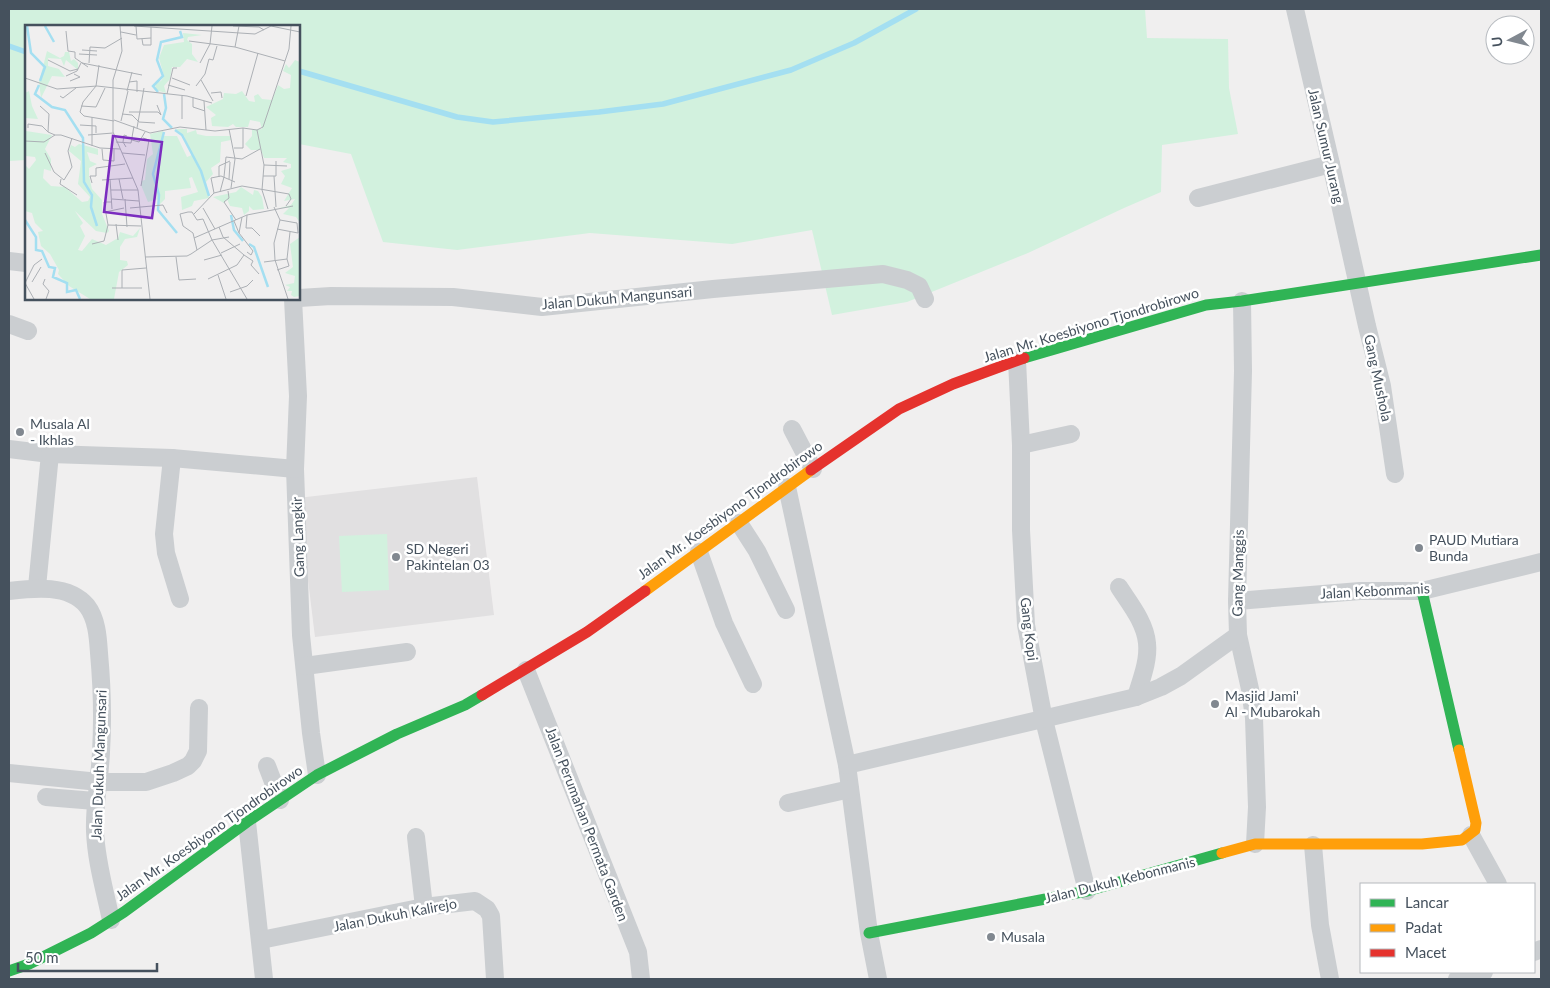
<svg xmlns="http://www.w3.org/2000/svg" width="1550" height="988" font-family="Lato,sans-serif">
  <rect width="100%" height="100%" fill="#f0efef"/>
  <polygon fill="#e1e0e1" points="477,477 494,615 315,637 298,498"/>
  <g fill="#d2f1de">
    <polygon points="9,9 1145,9 1147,38 1228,39 1229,88 1238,134 1162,145 1161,192 1124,208 1028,253 907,302 832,315 812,230 732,244 590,233 457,250 383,242 351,154 299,144 299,26 26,26 26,160 9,161"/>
    <polygon points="387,534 389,590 342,592 339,536"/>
  </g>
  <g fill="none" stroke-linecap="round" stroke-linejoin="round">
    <g stroke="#a4dff1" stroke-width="5.5">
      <polyline points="9,46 26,52"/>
      <polyline points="299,71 457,117 493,122 599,112 663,104 791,70 854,43 916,9"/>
    </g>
    <g stroke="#cbced1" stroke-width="18">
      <polyline points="1295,9 1331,164 1367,326 1382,386 1395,474"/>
      <polyline points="1198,198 1331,164"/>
      <polyline points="9,261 26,263"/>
      <polyline points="299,298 331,296 453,297 542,307 713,289 883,274 907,280 919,286 925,299"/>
      <polyline points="293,299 298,396 295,469 301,635 311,733 317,775"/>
      <polyline points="1242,301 1243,371 1237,601 1238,635 1250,689 1254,718 1257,807 1255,844"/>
      <polyline points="9,324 28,331"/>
      <polyline points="1017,360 1021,445 1021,530 1026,625 1044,720 1087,891"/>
      <polyline points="792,429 813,469"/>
      <polyline points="1021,445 1071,434"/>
      <polyline points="9,449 50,454 37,587"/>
      <polyline points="50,454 172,458 295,469"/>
      <polyline points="172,458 164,534 166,553 180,599"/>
      <polyline points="787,487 847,765 869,933 878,979"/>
      <polyline points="739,523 757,551 786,610"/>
      <polyline points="699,552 724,623 753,684"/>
      <path d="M 1119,587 C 1130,604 1145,622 1147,643 C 1149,661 1141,680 1136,697"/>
      <path d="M 9,591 C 34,588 69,584 87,606 C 97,619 98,638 99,653 C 102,686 103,719 101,752 C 100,778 94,804 95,831 C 96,861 105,891 111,920"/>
      <polyline points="1237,601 1360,591 1422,591 1541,562"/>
      <polyline points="305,666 407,652"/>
      <polyline points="526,670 638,952 641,979"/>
      <polyline points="847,765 1136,697 1161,687 1181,676 1238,635"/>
      <polyline points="267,766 280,800"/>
      <polyline points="9,773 99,782 146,782 173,773 188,766 193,761 198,751 199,708"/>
      <polyline points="46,797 95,801"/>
      <polyline points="788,803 850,789"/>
      <polyline points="247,822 264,979"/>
      <polyline points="1471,835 1498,884"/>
      <polyline points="416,837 424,907"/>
      <polyline points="1313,845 1320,925 1330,979"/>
      <polyline points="261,940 424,907 475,901 487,909 491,916 495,979"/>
      <polyline points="1534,952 1541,949"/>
      <polyline points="1457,979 1484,972"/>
    </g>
    <g stroke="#30b455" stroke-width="11">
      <polyline points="1024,358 1206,305 1242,301 1541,255"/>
      <polyline points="1422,591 1459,750"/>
      <polyline points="869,933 1087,891 1222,853"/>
      <polyline points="9,971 29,964 91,933 124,912 247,822 317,775 397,734 465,705 482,695"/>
    </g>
    <g stroke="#ff9f0a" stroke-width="11">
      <polyline points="645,591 811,470"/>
      <polyline points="1222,853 1255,844 1422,844 1462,840 1475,830 1476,823 1459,750"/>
    </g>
    <g stroke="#e5322d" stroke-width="11">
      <polyline points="811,470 899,409 953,384 1024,358"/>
      <polyline points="482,695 587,632 645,591"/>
    </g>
  </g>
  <g fill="#818890" stroke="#fff" stroke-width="2">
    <circle cx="20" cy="432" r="5"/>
    <circle cx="1419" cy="548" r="5"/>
    <circle cx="396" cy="557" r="5"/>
    <circle cx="1215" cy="704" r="5"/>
    <circle cx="991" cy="937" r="5"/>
  </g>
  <g text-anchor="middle" stroke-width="5" stroke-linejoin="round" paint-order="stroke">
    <g font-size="14" fill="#45515d" stroke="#fff">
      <text transform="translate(1326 146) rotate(77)" y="5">Jalan Sumur Jurang</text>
      <text transform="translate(617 298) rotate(-5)" y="5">Jalan Dukuh Mangunsari</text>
      <text transform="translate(1091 325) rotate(-17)" y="5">Jalan Mr. Koesbiyono Tjondrobirowo</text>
      <text transform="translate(1378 378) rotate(78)" y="5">Gang Mushola</text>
      <text transform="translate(730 510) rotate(-36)" y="5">Jalan Mr. Koesbiyono Tjondrobirowo</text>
      <text transform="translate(298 537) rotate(-92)" y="5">Gang Langkir</text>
      <text transform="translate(1238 573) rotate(-89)" y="5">Gang Manggis</text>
      <text transform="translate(1375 591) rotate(-3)" y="5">Jalan Kebonmanis</text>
      <text transform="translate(1029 629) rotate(83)" y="5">Gang Kopi</text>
      <text transform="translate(99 765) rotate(-88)" y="5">Jalan Dukuh Mangunsari</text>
      <text transform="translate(587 824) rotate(69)" y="5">Jalan Perumahan Permata Garden</text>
      <text transform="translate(209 833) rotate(-35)" y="5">Jalan Mr. Koesbiyono Tjondrobirowo</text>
      <text transform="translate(1120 880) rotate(-14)" y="5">Jalan Dukuh Kebonmanis</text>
      <text transform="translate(395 915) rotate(-11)" y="5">Jalan Dukuh Kalirejo</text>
    </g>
    <g font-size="14" fill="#45515d" stroke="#fff" text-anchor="start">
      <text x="30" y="429">Musala Al<tspan x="30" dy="16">- Ikhlas</tspan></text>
      <text x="1429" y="545">PAUD Mutiara<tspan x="1429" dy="16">Bunda</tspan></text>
      <text x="406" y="554">SD Negeri<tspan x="406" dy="16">Pakintelan 03</tspan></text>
      <text x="1225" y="701">Masjid Jami'<tspan x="1225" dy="16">Al - Mubarokah</tspan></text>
      <text x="1001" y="942">Musala</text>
    </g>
  </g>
  <g transform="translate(25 25)">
    <rect width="275" height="275" fill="#f0efef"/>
    <path d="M 158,8 L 177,10 L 163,12 L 162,15 L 167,19 L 167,29 L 173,37 L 162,34 L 155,42 L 147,42 L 145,54 L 139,61 L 141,68 L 131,65 L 130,58 L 136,56 L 139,51 L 134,33 L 139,20 L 159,17 ZM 22,26 L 35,33 L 39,31 L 40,27 L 44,27 L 46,36 L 49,34 L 53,38 L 53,45 L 41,35 L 39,41 L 36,34 L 23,33 L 23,41 L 34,44 L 40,52 L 27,51 L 16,73 L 14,57 ZM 270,35 L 275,37 L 275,198 L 271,192 L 258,189 L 264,183 L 255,183 L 266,180 L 270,174 L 259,176 L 267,163 L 256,159 L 260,151 L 256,146 L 266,143 L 266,139 L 258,137 L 262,133 L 239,133 L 236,125 L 226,125 L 220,119 L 227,111 L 227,105 L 237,104 L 235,97 L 225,95 L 223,102 L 211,102 L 208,99 L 203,102 L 187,101 L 186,93 L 191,90 L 181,82 L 198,74 L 199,68 L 211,69 L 217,66 L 224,76 L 230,77 L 229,71 L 233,69 L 237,74 L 247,75 L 253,60 L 259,64 L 265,63 L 266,50 L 258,46 L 261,39 L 264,43 ZM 4,66 L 7,81 L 13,94 L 0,93 L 0,68 ZM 151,104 L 162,104 L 162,108 L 171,105 L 172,109 L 181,111 L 205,111 L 206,115 L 196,117 L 195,137 L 186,143 L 188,149 L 181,157 L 184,173 L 169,176 L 167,181 L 157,185 L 156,172 L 173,167 L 167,152 L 164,153 L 166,163 L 140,166 L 140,174 L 134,180 L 134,174 L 123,177 L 116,160 L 116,156 L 120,155 L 122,134 L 128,129 L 125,109 L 138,106 L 139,111 L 152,111 L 162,132 L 167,130 L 159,111 ZM 1,106 L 27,110 L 20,124 L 26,134 L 26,146 L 19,144 L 18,153 L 26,161 L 40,162 L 57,177 L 63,176 L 65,172 L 53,159 L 56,136 L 44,126 L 46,120 L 50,122 L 54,119 L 73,124 L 73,130 L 62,127 L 65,136 L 72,139 L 64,143 L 64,151 L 67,164 L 77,175 L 77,189 L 84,206 L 82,208 L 71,206 L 50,186 L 58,198 L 55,201 L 60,211 L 53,225 L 57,226 L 67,214 L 81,220 L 93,213 L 95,207 L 108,211 L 115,203 L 112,212 L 100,214 L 95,222 L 95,235 L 102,236 L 103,240 L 94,247 L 89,274 L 65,274 L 44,261 L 33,249 L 34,245 L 25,229 L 16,221 L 13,207 L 18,206 L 10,198 L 7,188 L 0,186 L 0,140 L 4,144 L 11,135 L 10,132 L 1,131 ZM 216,162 L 228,170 L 229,165 L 233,166 L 237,172 L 239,184 L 228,185 L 224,181 L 224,186 L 219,190 L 217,183 L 205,181 L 202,174 L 199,178 L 188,172 L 211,167 ZM 275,212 L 275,271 L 269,272 L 266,270 L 267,266 L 262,266 L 265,262 L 260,260 L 269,258 L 270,251 L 260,248 L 268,242 L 265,219 Z" fill="#d2f1de"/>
    <path fill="none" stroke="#a4dff1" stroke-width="2.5" d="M 2,1 L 6,28 L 20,42 L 15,56M 20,1 L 29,17M 14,60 L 10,69 L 27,82 L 40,85 L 58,113 L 59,157 L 67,170 L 66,182 L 72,201M 133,67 L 128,61 L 138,51 L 132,35 L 136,17 L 157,12 L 155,6M 139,69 L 141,83 L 138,94 L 147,103M 150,105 L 157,110 L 176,146 L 184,171M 139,107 L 128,149 L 134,170 L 133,185 L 152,208M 206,190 L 209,205 L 218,216M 0,195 L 11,212 L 11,225 L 17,226 L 24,242 L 30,243 L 28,252 L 42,258 L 42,267 L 51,265 L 55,274M 224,219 L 229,222 L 243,262"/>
    <path fill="none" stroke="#acb0b5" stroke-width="1" d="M 95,1 L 97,26 L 88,55 L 88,107 L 113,165 L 125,274M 109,1 L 230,9 L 246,1 L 275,7M 111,1 L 112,14 L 126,13M 208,1 L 234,2 L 239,5M 41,6 L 43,26 L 50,27 L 50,33 L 63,42M 96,7 L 111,10M 117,14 L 118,20 L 126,20 L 126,2M 164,16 L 210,22 L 260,36M 210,22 L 214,1M 57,25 L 72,26M 54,29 L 72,30M 23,35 L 45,46 L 53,44M 57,38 L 117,50M 64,38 L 65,22 L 80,23 L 97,13M 175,38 L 185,19 L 187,1M 74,40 L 71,61 L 58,77 L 55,87 L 59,91 L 89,96M 41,51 L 52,46 L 56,38M 0,53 L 32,64 L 72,61 L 162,71 L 187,78M 147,53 L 165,60M 176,55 L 188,76M 45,56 L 55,52 L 49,49M 104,57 L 112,56 L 112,67M 143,60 L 160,65M 171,61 L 180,49 L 184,34 L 188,35 L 192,21M 102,66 L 107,47M 186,68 L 196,67 L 197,73M 142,69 L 148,43 L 152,43M 35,71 L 38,73 L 51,63M 157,71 L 157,94M 221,71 L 233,28M 168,72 L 168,82 L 180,86M 179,76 L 181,105M 15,81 L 24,89 L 23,107 L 30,110M 56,81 L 71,82 L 80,63M 104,87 L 133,87 L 136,90 L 132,80M 97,89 L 107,90 L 114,97 L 130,98M 89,95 L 125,108 L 155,102 L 190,106 L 218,103 L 232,105M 96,96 L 103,66M 55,100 L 71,101 L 71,108M 3,103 L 3,99 L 17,101 L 23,107M 112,103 L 119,63M 204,104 L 210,134 L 206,163M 232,105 L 238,102 L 264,24 L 266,1M 232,105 L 239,140 L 237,165 L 243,184M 63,110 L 88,108M 107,115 L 114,117 L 120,107M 0,116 L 19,117 L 30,110 L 36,110 L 75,123 L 95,124M 91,117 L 106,118 L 109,101M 67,121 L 67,92M 101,122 L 98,117 L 99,110 L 102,111M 209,123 L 218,123 L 218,103M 77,124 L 78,135 L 89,136 L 89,124M 20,128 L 29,147 L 39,155 L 47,142 L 43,126 L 47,113M 97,128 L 120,130M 239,140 L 262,141M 238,151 L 251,151 L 251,136M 249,151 L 251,182M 194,152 L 194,141 L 205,136M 199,152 L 201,132 L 217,134 L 235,124M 36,154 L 35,159 L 52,170M 85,154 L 87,184M 94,154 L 98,174M 204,154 L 205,137M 77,155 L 108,153M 67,158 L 65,151 L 71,151 L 71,143 L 100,139M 116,161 L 124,115 L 118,113M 86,165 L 113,165M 203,166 L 204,173 L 199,177 L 211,195M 195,167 L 199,152M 189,168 L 217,161 L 264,169 L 266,174 L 261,181M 189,168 L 186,153 L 196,151 L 210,157M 87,174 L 114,176M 100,174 L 102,202M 249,182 L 255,195 L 249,218 L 250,235 L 263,274M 105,183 L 138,180 L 142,188M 178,183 L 190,204M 80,187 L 99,183M 169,189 L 189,168M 222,190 L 221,203 L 227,203 L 235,211M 255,195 L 272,198 L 273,208M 209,196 L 214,208 L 217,192M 91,199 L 93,215M 83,200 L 79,177 L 87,177M 252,204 L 273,208M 214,208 L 228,226 L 226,230 L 222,227M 204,212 L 187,215 L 222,274M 169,213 L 222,190 L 268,181M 67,219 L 79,216 L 83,200 L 116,201M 196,228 L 215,219M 219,230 L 228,236 L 226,240 L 234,249M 120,232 L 162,231 L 166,229 L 187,215 L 178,194 L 172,195 L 167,187 L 163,187 L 155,189 L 158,201 L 168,208 L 172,225M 151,232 L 154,255 L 171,254M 179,235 L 197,230M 239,237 L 262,234 L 265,207M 252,245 L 264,241 L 262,234M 193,250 L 201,274M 20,254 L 18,259 L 24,266 L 21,274M 183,254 L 212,240 L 219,230 L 198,212 L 194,202M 7,257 L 16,242M 0,258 L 9,240 L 17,234M 0,258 L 9,274M 87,263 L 117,263M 97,263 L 97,245 L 121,243M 205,267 L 222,261 L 228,255"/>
    <path fill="#7b2cbf" fill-opacity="0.15" stroke="#7b2cbf" stroke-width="2.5" d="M 88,111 L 137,117 L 127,193 L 79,187 Z"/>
    <rect width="275" height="275" fill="none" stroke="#45515d" stroke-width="2.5"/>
  </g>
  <rect width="1550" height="988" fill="none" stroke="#45515d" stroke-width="20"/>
  <rect x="1360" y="883" width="175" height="90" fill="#ffffff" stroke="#b5b9be"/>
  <rect x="1370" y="899" width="25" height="8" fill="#30b455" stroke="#b5b9be"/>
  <text x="1405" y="908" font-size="15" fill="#45515d">Lancar</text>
  <rect x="1370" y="924" width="25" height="8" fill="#ff9f0a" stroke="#b5b9be"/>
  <text x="1405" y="933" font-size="15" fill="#45515d">Padat</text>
  <rect x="1370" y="949" width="25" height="8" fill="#e5322d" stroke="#b5b9be"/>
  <text x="1405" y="958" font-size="15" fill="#45515d">Macet</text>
  <g transform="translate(1510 40) rotate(263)"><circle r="24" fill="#ffffff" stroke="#b5b9be"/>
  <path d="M0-4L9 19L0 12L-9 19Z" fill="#818890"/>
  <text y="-8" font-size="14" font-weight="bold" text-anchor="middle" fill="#45515d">U</text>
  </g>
  <path d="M18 963v8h139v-8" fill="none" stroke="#45515d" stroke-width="2.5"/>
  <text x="25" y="963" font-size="15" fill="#45515d" stroke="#ffffff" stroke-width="4" paint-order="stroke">50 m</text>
</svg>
